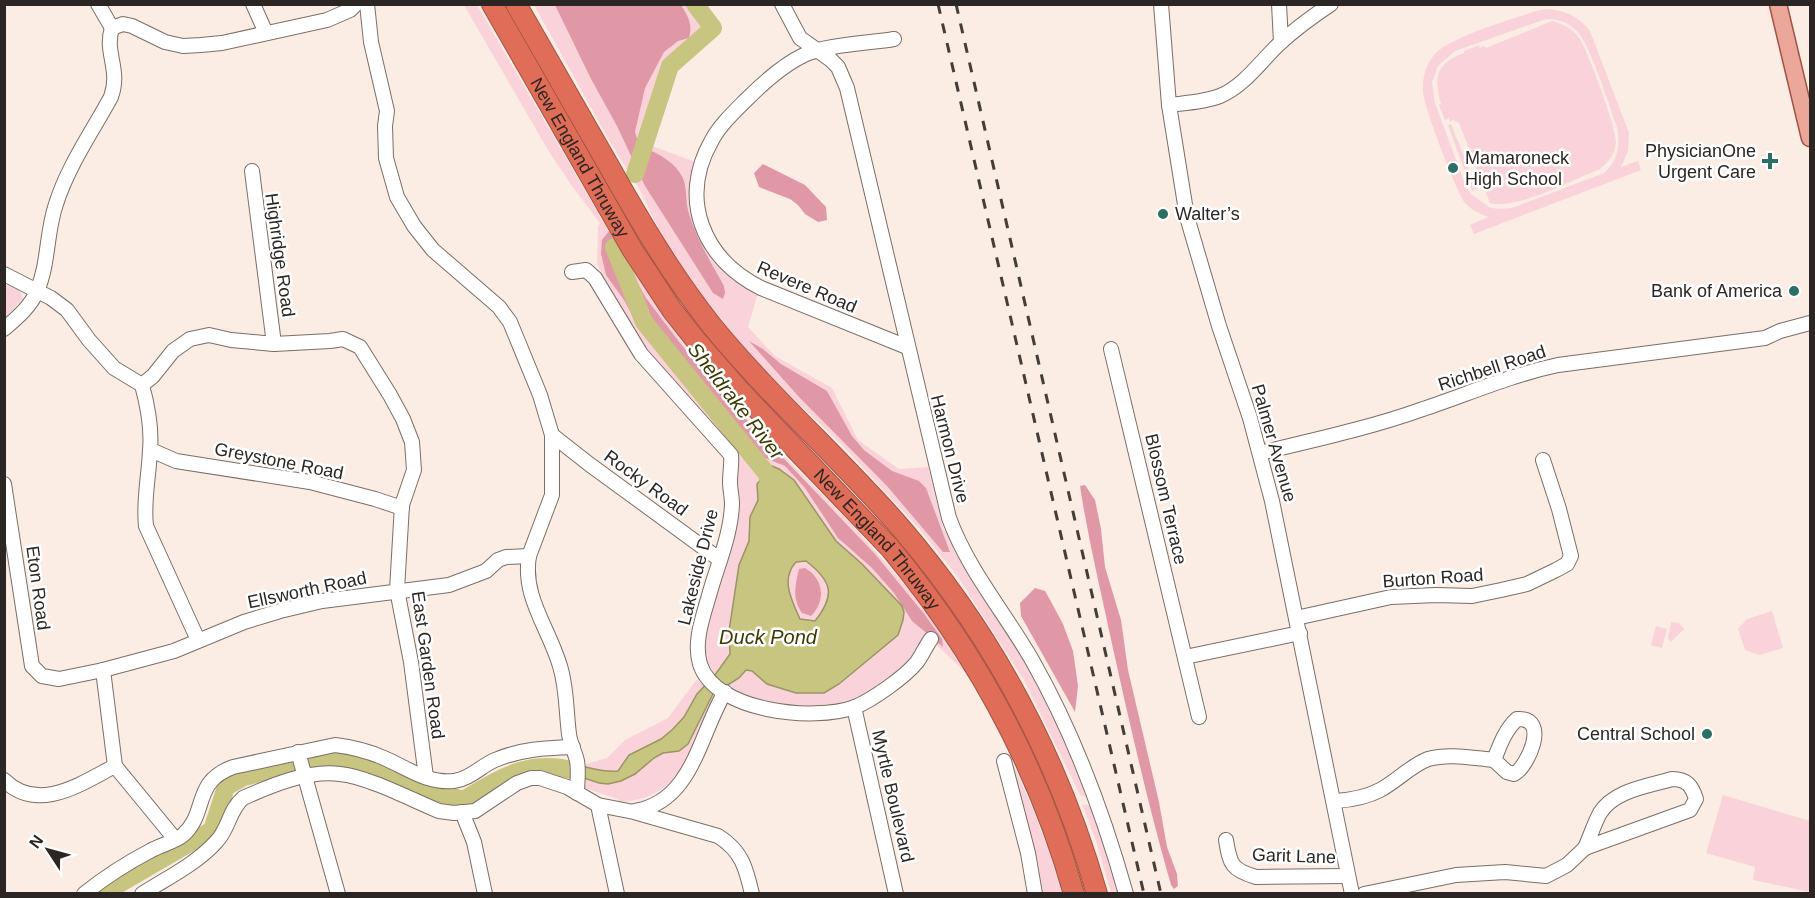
<svg xmlns="http://www.w3.org/2000/svg" width="1815" height="898" font-family="Arial,sans-serif">
  <rect width="100%" height="100%" fill="#fbede4"/>
  <g fill="#fad3da" fill-rule="evenodd">
    <path d="M 464,5 L 477,5 L 619,249 L 694,360 L 740,411 L 852,525 L 906,586 L 936,627 L 965,672 L 925,634 C 919,643 915,654 908,662 C 877,703 811,714 764,703 C 751,699 738,692 726,686 L 739,678 L 746,670 L 752,671 L 767,684 L 796,693 L 824,693 L 839,684 L 897,635 L 902,606 L 862,564 L 836,541 L 794,480 L 767,474 L 757,484 L 758,500 L 750,517 L 749,541 L 739,565 L 729,631 L 730,654 L 715,675 L 704,655 L 704,641 L 721,577 L 736,473 L 679,389 L 643,343 L 617,305 L 597,264 L 598,227 L 600,223 L 572,186 L 548,150 Z"/>
    <polygon points="534,5 702,5 721,29 671,76 673,79 647,144 698,163 693,217 704,246 719,267 757,296 748,327 775,356 832,388 858,440 899,469 928,467 943,528 1036,680 1066,742 1090,798 1080,795 1025,682 958,577 917,526 840,443 750,357 701,296 662,237 641,192 610,142"/>
    <path d="M 1546,9 C 1564,10 1579,16 1590,31 L 1629,133 L 1628,151 L 1621,167 L 1638,161 L 1641,170 L 1474,234 L 1470,225 L 1488,217 C 1480,214 1471,210 1465,203 C 1456,191 1424,107 1423,92 C 1422,78 1426,64 1435,54 C 1450,37 1513,19 1536,11 ZM 1546,19 C 1557,19 1568,22 1576,30 C 1590,43 1608,103 1616,124 C 1621,142 1619,160 1604,173 L 1512,208 L 1497,209 L 1489,207 L 1471,194 L 1466,187 L 1435,103 L 1432,82 L 1438,66 L 1455,51 Z"/>
    <path d="M 1552,21 C 1563,24 1572,28 1579,38 C 1587,48 1617,130 1616,142 C 1615,154 1609,162 1600,169 C 1574,179 1515,211 1490,203 L 1459,123 L 1453,120 L 1450,122 L 1449,118 L 1445,120 L 1439,105 L 1441,104 C 1433,76 1437,63 1464,53 L 1464,51 L 1479,45 L 1480,48 L 1484,46 L 1486,48 Z"/>
    <polygon points="1451,124 1477,189 1472,191 1448,125"/>
    <polygon points="5,285 19,289 23,298 5,318"/>
    <path d="M 806,561 C 832,581 836,595 815,621 L 800,619 C 792,601 780,579 796,562 Z"/>
    <polygon points="1772,611 1783,648 1759,655 1745,650 1738,629 1747,619"/>
    <polygon points="1671,622 1679,623 1684,629 1671,642 1668,638"/>
    <polygon points="1656,626 1667,629 1662,648 1651,645"/>
    <path d="M 697,679 L 715,698 C 692,748 683,800 618,802 L 618,799 L 587,789 L 584,786 L 586,764 L 607,758 L 625,740 L 668,718 Z"/>
    <path d="M 1009,755 C 1029,800 1049,846 1062,893 L 1042,893 Z"/>
    <polygon points="1723,795 1810,821 1810,892 1753,880 1755,867 1706,853"/>
    <polygon points="1082,804 1094,807 1120,893 1111,893 1096,841"/>
  </g>
  <g fill="#e198a6">
    <path d="M 555,5 L 681,5 C 688,16 693,24 689,38 L 678,41 L 664,52 L 645,88 L 635,132 L 639,145 C 654,152 670,158 680,173 C 688,184 685,198 688,210 C 695,237 711,262 724,286 L 725,293 L 723,299 L 713,293 L 645,186 L 617,126 L 591,79 Z"/>
    <polygon points="763,164 805,185 826,207 827,220 818,222 805,214 798,205 790,199 759,187 754,173"/>
    <polygon points="609,231 646,298 680,343 721,393 875,554 925,615 942,639 943,647 912,621 894,593 872,568 838,538 805,488 785,466 760,456 748,442 701,382 662,339 648,338 640,330 624,300 606,275 601,254 602,240"/>
    <polygon points="749,341 763,349 781,364 827,391 852,436 864,450 892,471 919,481 926,488 950,552 943,552 887,486 799,397"/>
    <path d="M 1085,485 L 1095,500 L 1101,529 L 1105,567 L 1121,620 L 1128,670 L 1159,802 L 1167,847 L 1177,874 L 1178,886 L 1174,889 L 1171,885 C 1148,805 1130,725 1112,644 C 1101,591 1088,539 1080,486 Z"/>
    <path d="M 805,568 C 824,579 826,601 811,616 L 802,613 C 792,599 795,586 799,569 Z"/>
    <polygon points="1035,588 1045,591 1049,598 1063,624 1073,651 1078,686 1075,712 1021,616 1020,603"/>
  </g>
  <path fill="#c8c581" stroke="#999565" stroke-width="1.5" fill-rule="evenodd" d="M 772,466 L 779,469 L 794,480 L 836,541 L 862,564 L 902,606 L 904,612 L 903,620 L 898,635 L 839,684 L 824,693 L 796,693 L 767,684 L 752,671 L 746,670 L 739,678 L 713,694 L 688,744 L 679,751 L 663,753 L 654,758 L 635,774 L 621,781 L 608,784 L 599,783 L 551,767 C 573,758 595,774 618,771 L 629,755 L 661,739 L 673,729 L 684,717 L 697,694 L 715,675 L 730,654 L 729,631 L 739,565 L 749,541 L 750,517 L 758,500 L 757,484 ZM 806,561 C 832,581 836,595 815,621 L 800,619 C 792,601 780,579 796,562 Z"/>
  <g fill="none" stroke-linecap="round" stroke-linejoin="round">
    <g stroke="#c8c581" stroke-width="18">
      <polyline points="635,174 670,66 713,28 695,4"/>
      <polyline points="614,247 644,322 767,474 772,499"/>
      <path d="M 102,894 L 212,830 L 226,787 L 244,777 L 318,758 L 368,765 L 421,788 L 463,800 C 501,778 529,758 575,771"/>
    </g>
    <g stroke="#7a6e66" stroke-width="16">
      <g id="minor">
        <polyline points="98,4 112,28"/>
        <polyline points="253,4 266,33"/>
        <path d="M 367,4 L 371,42 L 387,111 L 385,126 L 386,158 L 397,197 L 414,226 L 433,250 L 499,307 L 510,322 L 540,395 L 552,435 L 552,495 L 529,556 C 522,597 549,628 560,666 C 567,689 566,711 569,734 C 570,743 575,752 577,761 C 579,771 577,783 577,793"/>
        <path d="M 782,4 L 800,38 L 831,60 L 838,67 L 847,88 L 949,518 C 968,570 1005,613 1032,660 C 1074,734 1103,812 1126,894"/>
        <polyline points="1161,4 1169,105 1187,217 1219,326 1250,418 1272,501 1352,894"/>
        <polyline points="1279,4 1281,42"/>
        <polyline points="112,28 123,24 132,26 165,42 183,46 201,45 222,43 327,20 350,10 356,4"/>
        <path d="M 894,39 C 871,43 824,45 804,55 C 783,65 763,83 747,99 C 734,112 720,125 712,140 C 678,199 703,259 761,288 L 907,347"/>
        <path d="M 1169,105 C 1185,103 1205,102 1220,96 C 1244,86 1261,61 1279,44 C 1295,29 1313,16 1331,4"/>
        <polyline points="252,171 274,344"/>
        <path d="M 572,272 L 586,270 L 595,278 L 641,354 L 731,455 C 732,464 730,472 730,482 C 730,489 732,497 732,504 C 731,534 718,564 710,592 C 704,614 693,641 700,664 C 715,712 814,722 855,707 C 872,700 905,677 917,662 C 922,655 926,646 931,639"/>
        <path d="M 4,274 L 51,298 L 67,310 L 89,340 L 114,368 L 142,385 C 148,407 152,428 150,450 C 149,476 143,501 146,526 L 198,640"/>
        <path d="M 4,329 C 17,318 31,306 37,291 C 49,263 46,233 56,204 C 68,166 92,132 111,97 C 121,69 104,53 112,28"/>
        <polyline points="1111,349 1199,717"/>
        <polyline points="142,385 153,376 173,351 190,339 209,335 231,340 274,344 330,341 343,339 360,347 390,395 403,419 412,442 414,470 402,505 397,590 411,662 426,777"/>
        <polyline points="552,435 589,464 719,559"/>
        <polyline points="151,450 176,461 310,482 375,499 402,508"/>
        <path d="M 1260,453 C 1314,440 1370,428 1423,409 C 1468,394 1511,375 1558,365 L 1765,338 L 1780,331 L 1810,323"/>
        <polyline points="4,484 32,666 42,676 59,679 103,670 174,651 244,622 280,611 322,601 449,585 486,571 498,560 506,557 529,556"/>
        <polyline points="1296,618 1391,597 1436,595 1472,596 1501,590 1527,584 1556,570 1567,564 1571,556 1559,509 1543,460"/>
        <polyline points="1185,657 1300,633"/>
        <polyline points="103,670 115,766 175,839"/>
        <polyline points="854,707 896,894"/>
        <path d="M 1517,719 C 1551,717 1527,768 1514,774 L 1507,772 L 1494,760 C 1500,745 1505,730 1517,719 Z"/>
        <polyline points="298,752 338,894"/>
        <polyline points="1004,761 1028,853 1035,894"/>
        <path d="M 1672,779 C 1687,779 1692,786 1696,799 L 1690,810 L 1585,848 C 1590,837 1594,824 1600,813 C 1614,790 1649,786 1672,779 Z"/>
        <path d="M 4,780 C 38,814 82,783 115,766"/>
        <path d="M 1335,801 C 1350,800 1367,797 1380,790 C 1397,781 1410,766 1428,759 C 1449,753 1473,758 1494,760"/>
        <polyline points="598,805 617,894"/>
        <path d="M 635,811 C 693,801 699,735 725,692"/>
        <polyline points="462,812 474,842 485,894"/>
        <path d="M 1226,840 C 1230,865 1232,870 1256,877 L 1348,876"/>
        <path d="M 84,894 C 105,877 127,863 150,851 C 160,845 175,842 183,835 C 208,813 192,782 233,767 L 335,745 C 352,747 368,751 384,758 C 407,768 428,784 454,781 C 470,779 481,766 495,760 C 521,749 545,748 573,747"/>
        <path d="M 142,894 C 167,878 196,864 216,842 C 229,829 229,810 243,798 C 272,785 308,770 340,774 C 369,777 412,800 439,811 L 454,813 L 475,811 L 517,783 L 531,778 L 540,778 L 567,787 L 598,805 L 634,812 L 718,836 C 742,851 746,868 752,894"/>
        <polyline points="1364,894 1456,875 1505,872 1546,876 1567,865 1585,848"/>
      </g>
    </g>
    <g stroke="#a15445" stroke-width="19">
      <polyline id="major" points="1778,4 1810,138"/>
    </g>
    <g stroke="#a15445" stroke-width="22">
      <g id="highway">
        <path id="s1" d="M 492,4 L 632,249 L 672,310 L 694,338 L 741,392 L 891,549 C 975,651 1038,765 1074,894"/>
        <path d="M 516,4 C 547,59 579,113 610,168 C 641,223 673,277 712,326 C 770,397 840,458 900,527 C 992,634 1058,757 1097,894"/>
      </g>
    </g>
    <use href="#minor" stroke="#fff" stroke-width="14"/>
    <use href="#major" stroke="#eca79b" stroke-width="16"/>
    <use href="#highway" stroke="#e06d58" stroke-width="20"/>
    <g stroke="#443e3a" stroke-width="3" stroke-dasharray="10 10" stroke-linecap="butt">
      <polyline points="938,4 1144,894"/>
      <polyline points="956,4 1161,894"/>
    </g>
  </g>
  <g fill="#2b7064" stroke="#fff" stroke-width="2">
    <path d="M1767 152h6v6h6v6h-6v6h-6v-6h-6v-6h6z"/>
    <circle cx="1453" cy="168" r="6"/>
    <circle cx="1163" cy="214" r="6"/>
    <circle cx="1794" cy="291" r="6"/>
    <circle cx="1707" cy="734" r="6"/>
  </g>
  <g text-anchor="middle" stroke-width="5" stroke-linejoin="round" paint-order="stroke">
    <g font-size="18" fill="#2b2623" stroke="#fff" text-anchor="end">
      <text x="1756" y="157">PhysicianOne<tspan x="1756" dy="21">Urgent Care</tspan></text>
      <text x="1465" y="164" text-anchor="start">Mamaroneck<tspan x="1465" dy="21">High School</tspan></text>
      <text x="1175" y="220" text-anchor="start">Walter’s</text>
      <text x="1782" y="297">Bank of America</text>
      <text x="1695" y="740">Central School</text>
    </g>
    <g font-size="18" fill="#2b2623" stroke="#fff">
      <text dy="6" stroke="none"><textPath href="#s1" startOffset="177">New England Thruway</textPath></text>
      <text transform="translate(280 255) rotate(82)" y="6">Highridge Road</text>
      <text transform="translate(807 287) rotate(23)" y="6">Revere Road</text>
      <text transform="translate(1492 368) rotate(-18)" y="6">Richbell Road</text>
      <text transform="translate(1274 443) rotate(74)" y="6">Palmer Avenue</text>
      <text transform="translate(950 449) rotate(76)" y="6">Harmon Drive</text>
      <text transform="translate(279 461) rotate(11)" y="6">Greystone Road</text>
      <text transform="translate(646 483) rotate(36)" y="6">Rocky Road</text>
      <text transform="translate(1166 499) rotate(77)" y="6">Blossom Terrace</text>
      <text dy="6" stroke="none"><textPath href="#s1" startOffset="663">New England Thruway</textPath></text>
      <text transform="translate(698 567) rotate(-76)" y="6">Lakeside Drive</text>
      <text transform="translate(1433 578) rotate(-4)" y="6">Burton Road</text>
      <text transform="translate(38 588) rotate(82)" y="6">Eton Road</text>
      <text transform="translate(307 590) rotate(-12)" y="6">Ellsworth Road</text>
      <text transform="translate(428 665) rotate(82)" y="6">East Garden Road</text>
      <text transform="translate(893 796) rotate(77)" y="6">Myrtle Boulevard</text>
      <text transform="translate(1294 856) rotate(2)" y="6">Garit Lane</text>
    </g>
    <g font-size="20" font-style="italic" fill="#3d3a02" stroke="#fff">
      <text transform="translate(736 401) rotate(52)" y="7">Sheldrake River</text>
      <text x="768" y="644">Duck Pond</text>
    </g>
  </g>
  <rect width="1815" height="898" fill="none" stroke="#2b2623" stroke-width="12"/>
  <g transform="translate(48 850) rotate(306)" stroke="#ffffff" stroke-width="4.5" paint-order="stroke">
  <path d="M0-4.5L10 22L0 15L-10 22Z" fill="#2b2623"/>
  <text y="-9" font-size="16" font-weight="bold" text-anchor="middle" fill="#2b2623">N</text>
  </g>
</svg>
